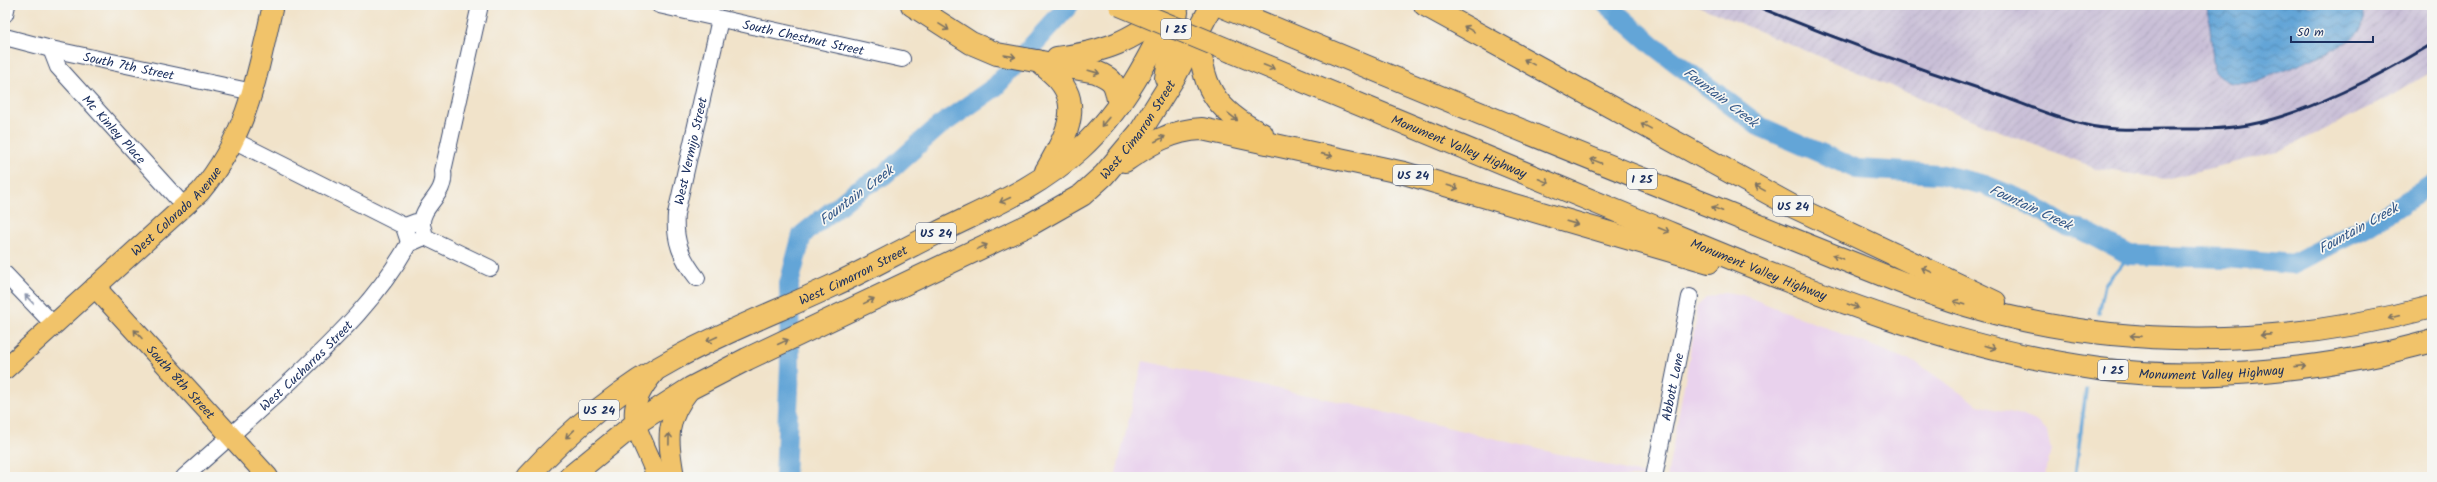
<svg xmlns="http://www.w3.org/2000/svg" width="2437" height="482" font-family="Kalam,sans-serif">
  <defs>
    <pattern id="industrial-furrows" width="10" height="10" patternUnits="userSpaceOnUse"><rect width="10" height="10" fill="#c9bfd7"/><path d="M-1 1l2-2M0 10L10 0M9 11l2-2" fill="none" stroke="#aca4bb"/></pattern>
    <pattern id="water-waves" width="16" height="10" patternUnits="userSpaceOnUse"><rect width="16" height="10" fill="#63a5d7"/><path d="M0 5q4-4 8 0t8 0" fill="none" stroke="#5187b2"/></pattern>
  </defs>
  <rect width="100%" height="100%" fill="#f6f6f2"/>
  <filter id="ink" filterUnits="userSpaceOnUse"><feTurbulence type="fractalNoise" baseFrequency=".025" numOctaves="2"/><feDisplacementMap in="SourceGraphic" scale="8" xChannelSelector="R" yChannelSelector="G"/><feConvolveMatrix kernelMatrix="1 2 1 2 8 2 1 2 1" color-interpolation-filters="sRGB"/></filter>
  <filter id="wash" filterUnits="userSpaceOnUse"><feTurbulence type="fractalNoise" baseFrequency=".012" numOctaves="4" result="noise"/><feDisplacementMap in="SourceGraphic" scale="16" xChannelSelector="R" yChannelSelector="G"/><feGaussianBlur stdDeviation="0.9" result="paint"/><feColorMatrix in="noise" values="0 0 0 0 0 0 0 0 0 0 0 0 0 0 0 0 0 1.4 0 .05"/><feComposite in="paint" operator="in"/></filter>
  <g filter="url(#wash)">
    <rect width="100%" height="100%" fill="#f1e3ca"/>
    <g fill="#e9d2ed">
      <polygon points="1724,292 1743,295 1918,364 1978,405 2025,416 2037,422 2047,433 2051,450 2045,477 1667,477 1696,321 1696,307 1706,298"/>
      <polygon points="1143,361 1346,403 1655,477 1115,477"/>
    </g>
    <polygon fill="url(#industrial-furrows)" points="1696,5 2432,5 2432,71 2380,102 2278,152 2165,179 2099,169 2011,136"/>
    <path fill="url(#water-waves)" stroke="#3f6a9a" d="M 2208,5 L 2361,5 C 2363,13 2365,21 2361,29 C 2353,46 2277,73 2257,81 C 2237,85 2228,86 2214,72 Z"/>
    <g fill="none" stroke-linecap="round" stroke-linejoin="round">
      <g stroke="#63a5d7" stroke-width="3.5">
        <polyline points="2099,313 2105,284 2130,255"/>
        <polyline points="2075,477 2086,390"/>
      </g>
      <g stroke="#63a5d7" stroke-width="20">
        <polyline points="1607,5 1654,46 1761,127 1857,169 1939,174 1985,185 2025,201 2069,228 2080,229 2130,255 2227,258 2292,264 2370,225 2432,184"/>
        <polyline points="785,477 790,366 789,284 802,235 858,190 884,175 938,127 995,87 1069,5"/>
      </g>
    </g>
  </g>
  <g filter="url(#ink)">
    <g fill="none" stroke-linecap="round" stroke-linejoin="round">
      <g stroke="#3b4a6e" stroke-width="18">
        <g id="minor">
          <path id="s1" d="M 659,5 L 902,59"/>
          <polyline points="5,14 7,5"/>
          <path id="s2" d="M 5,37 L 51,49 L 253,92"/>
          <path id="s3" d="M 51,49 L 58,67 L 184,206"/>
          <polyline points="235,141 406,227"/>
          <path d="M 421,225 L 416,222 L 408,225 L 405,230 L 408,239 L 413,242 L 422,238 L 424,233 C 424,230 422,227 422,224 C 421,205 447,195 443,171 L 480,5"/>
          <polyline points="423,236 490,268"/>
          <polyline points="5,274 54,325"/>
          <path id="s4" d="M 697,278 C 681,258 674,240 676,214 L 720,19"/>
          <path id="s5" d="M 184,477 C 221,445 257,412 293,379 C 338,336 380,296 410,241"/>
          <path id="s6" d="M 1654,477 L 1690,297"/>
        </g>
      </g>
      <g stroke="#3b4a6e" stroke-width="22">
        <g id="major">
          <path id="s7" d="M 95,287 L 268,477"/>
          <path id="s8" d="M 5,369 L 200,192 C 248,134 257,76 273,5"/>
          <path d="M 654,373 C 617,416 642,432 657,477"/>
          <path d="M 674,477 C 668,439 664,422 690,389"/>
        </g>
      </g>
      <g stroke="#3b4a6e" stroke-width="24">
        <g id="highway">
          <path d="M 912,5 L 971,43 L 997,54 L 1096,72 C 1116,80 1115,85 1119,105"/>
          <path d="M 1219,5 C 1369,68 1519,130 1670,190 C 1726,212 1782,235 1837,257 C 1881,274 1924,293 1969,306 C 2120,351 2281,347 2432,307"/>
          <polyline points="1425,5 1792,206 1995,302"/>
          <path d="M 1200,30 C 1199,84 1214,110 1262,134"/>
          <path id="s9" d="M 1233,52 C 1365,107 1498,162 1631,217 C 1782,279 1935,347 2099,369 C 2202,383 2333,369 2432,341"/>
          <path d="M 1057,58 C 1108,51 1128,42 1169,12"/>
          <path d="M 1038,61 C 1045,67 1053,73 1059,80 C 1084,109 1062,143 1046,171"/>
          <polyline points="1166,78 1177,12"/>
          <path d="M 1125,161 C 1150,144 1171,130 1202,129 L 1404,173 L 1709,262"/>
          <path id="s10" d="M 527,477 C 570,430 622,387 678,357 C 728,330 781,310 832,286 C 867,270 900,251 935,234 C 989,207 1035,190 1080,149 C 1123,110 1150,56 1175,5"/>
          <path id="s11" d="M 570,477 L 635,424 L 691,388 L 747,359 L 1031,224 L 1082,195 L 1104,175 L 1140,132 L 1175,76 L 1212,5"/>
        </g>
      </g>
      <use href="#minor" stroke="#fff" stroke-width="16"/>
      <use href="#major" stroke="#f1c36a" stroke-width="20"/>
      <use href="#highway" stroke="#f1c36a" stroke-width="22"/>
      <path stroke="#1b2f5e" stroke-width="3" d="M 1754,5 C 1829,36 1904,64 1981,89 C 2016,100 2050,117 2086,125 C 2111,131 2140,129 2165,129 C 2193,129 2220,130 2248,125 C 2307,114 2381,75 2432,44"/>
      <g stroke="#3b4a6e" stroke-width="24" stroke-linecap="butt">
        <polyline id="highway-bridge" points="1120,5 1233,52"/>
      </g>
      <use href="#highway-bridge" stroke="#f1c36a" stroke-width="22"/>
    </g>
    <defs><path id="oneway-shaft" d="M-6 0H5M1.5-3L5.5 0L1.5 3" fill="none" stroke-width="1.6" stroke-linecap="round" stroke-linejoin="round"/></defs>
    <g stroke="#7b7263">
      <use href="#oneway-shaft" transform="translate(944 27) rotate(32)"/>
      <use href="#oneway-shaft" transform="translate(1469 29) rotate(-151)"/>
      <use href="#oneway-shaft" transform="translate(1010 56) rotate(10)"/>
      <use href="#oneway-shaft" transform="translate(1529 62) rotate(-151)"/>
      <use href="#oneway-shaft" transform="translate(1269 67) rotate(22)"/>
      <use href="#oneway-shaft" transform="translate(1094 72) rotate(16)"/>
      <use href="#oneway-shaft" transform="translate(1233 117) rotate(38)"/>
      <use href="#oneway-shaft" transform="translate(1105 122) rotate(130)"/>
      <use href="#oneway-shaft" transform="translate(1646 126) rotate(-151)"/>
      <use href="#oneway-shaft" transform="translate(1160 139) rotate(-27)"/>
      <use href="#oneway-shaft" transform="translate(1327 155) rotate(13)"/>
      <use href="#oneway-shaft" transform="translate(1596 161) rotate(-158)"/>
      <use href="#oneway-shaft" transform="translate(1544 181) rotate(22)"/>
      <use href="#oneway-shaft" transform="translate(1453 187) rotate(17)"/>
      <use href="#oneway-shaft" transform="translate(1760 188) rotate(-151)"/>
      <use href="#oneway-shaft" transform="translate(1005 200) rotate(155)"/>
      <use href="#oneway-shaft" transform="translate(1717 209) rotate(-158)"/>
      <use href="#oneway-shaft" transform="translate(1572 223) rotate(16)"/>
      <use href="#oneway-shaft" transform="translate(1664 230) rotate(22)"/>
      <use href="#oneway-shaft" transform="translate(982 247) rotate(-25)"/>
      <use href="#oneway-shaft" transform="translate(1838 257) rotate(-158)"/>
      <use href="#oneway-shaft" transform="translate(1927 270) rotate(-155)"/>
      <use href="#oneway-shaft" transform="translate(869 301) rotate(-26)"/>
      <use href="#oneway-shaft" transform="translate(1959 303) rotate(-162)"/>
      <use href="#oneway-shaft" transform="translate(1853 306) rotate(20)"/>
      <use href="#oneway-shaft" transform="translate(2394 317) rotate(165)"/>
      <use href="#oneway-shaft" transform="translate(138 334) rotate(-132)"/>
      <use href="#oneway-shaft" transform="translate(2266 335) rotate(176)"/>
      <use href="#oneway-shaft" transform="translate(2136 336) rotate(-176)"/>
      <use href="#oneway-shaft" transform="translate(712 339) rotate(155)"/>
      <use href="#oneway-shaft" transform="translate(783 342) rotate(-25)"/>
      <use href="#oneway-shaft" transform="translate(1990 347) rotate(15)"/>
      <use href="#oneway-shaft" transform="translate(2300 366) rotate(-6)"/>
      <use href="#oneway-shaft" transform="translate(570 434) rotate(137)"/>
      <use href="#oneway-shaft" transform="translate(669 439) rotate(-89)"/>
    </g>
    <use stroke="#8d97ae" href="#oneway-shaft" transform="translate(29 299) rotate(-133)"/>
  </g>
  <g text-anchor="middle" stroke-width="3.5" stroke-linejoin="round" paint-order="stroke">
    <g fill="#f6f6f2" stroke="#5d6b8a" stroke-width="1">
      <rect x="1161" y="19" width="30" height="20" rx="3"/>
      <rect x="1393" y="165" width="40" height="20" rx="3"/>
      <rect x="1627" y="169" width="30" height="20" rx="3"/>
      <rect x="1773" y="196" width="40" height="20" rx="3"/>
      <rect x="916" y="223" width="40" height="20" rx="3"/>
      <rect x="2098" y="360" width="30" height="20" rx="3"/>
      <rect x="579" y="400" width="40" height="20" rx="3"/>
    </g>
    <g font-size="12" font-weight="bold" fill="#1b2f5e">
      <text x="1176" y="33">I 25</text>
      <text x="1413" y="179">US 24</text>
      <text x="1642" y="183">I 25</text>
      <text x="1793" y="210">US 24</text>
      <text x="936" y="237">US 24</text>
      <text x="2113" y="374">I 25</text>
      <text x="599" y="414">US 24</text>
    </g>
    <g font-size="13" fill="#1b2f5e" stroke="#f6f6f2">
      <text dy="5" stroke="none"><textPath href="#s1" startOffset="148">South Chestnut Street</textPath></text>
      <text dy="5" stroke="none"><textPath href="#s2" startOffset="127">South 7th Street</textPath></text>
      <text dy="5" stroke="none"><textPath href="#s11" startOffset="673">West Cimarron Street</textPath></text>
      <text dy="5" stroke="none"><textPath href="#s3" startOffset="103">Mc Kinley Place</textPath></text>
      <text dy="5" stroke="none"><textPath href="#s9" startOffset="245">Monument Valley Highway</textPath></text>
      <text dy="5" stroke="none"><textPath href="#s4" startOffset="134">West Vermijo Street</textPath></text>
      <text dy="5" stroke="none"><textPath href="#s8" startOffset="233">West Colorado Avenue</textPath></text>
      <text dy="5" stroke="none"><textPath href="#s9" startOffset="569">Monument Valley Highway</textPath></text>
      <text dy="5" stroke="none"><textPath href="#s10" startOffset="387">West Cimarron Street</textPath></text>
      <text dy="5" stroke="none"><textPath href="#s5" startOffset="165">West Cucharras Street</textPath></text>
      <text dy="5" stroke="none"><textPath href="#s9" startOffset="1037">Monument Valley Highway</textPath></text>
      <text dy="5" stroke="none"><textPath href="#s7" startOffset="128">South 8th Street</textPath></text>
      <text dy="5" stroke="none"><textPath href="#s6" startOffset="92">Abbott Lane</textPath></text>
    </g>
    <g font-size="14" font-style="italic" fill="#345888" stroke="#f6f6f2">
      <text transform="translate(1721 97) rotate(37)" y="5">Fountain Creek</text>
      <text transform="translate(856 195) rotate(-37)" y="5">Fountain Creek</text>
      <text transform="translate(2031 207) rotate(25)" y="5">Fountain Creek</text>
      <text transform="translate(2358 228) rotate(-29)" y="5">Fountain Creek</text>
    </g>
  </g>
  <rect width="2437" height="482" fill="none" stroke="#f6f6f2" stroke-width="20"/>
  <path d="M2291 36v6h82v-6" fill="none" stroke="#1b2f5e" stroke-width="2"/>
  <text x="2297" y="36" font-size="12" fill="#1b2f5e" stroke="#f6f6f2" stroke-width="3" paint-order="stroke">50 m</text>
</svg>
